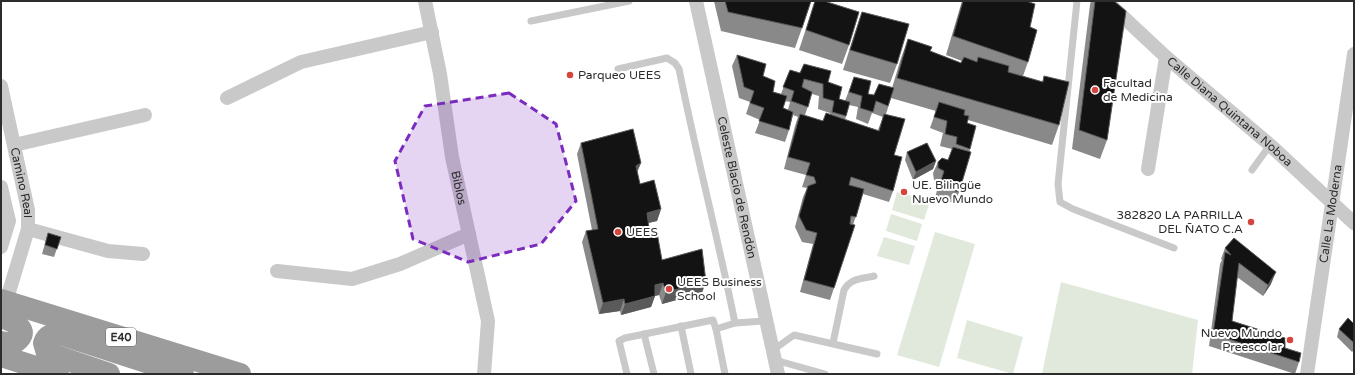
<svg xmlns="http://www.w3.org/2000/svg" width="1355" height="375" font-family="'Varela Round',sans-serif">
  <rect width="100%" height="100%" fill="#fff"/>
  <g fill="#e0e9db">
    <polygon points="897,192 930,201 924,220 892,210"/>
    <polygon points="891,214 922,224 917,241 886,231"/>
    <polygon points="935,232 975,244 939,367 897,355"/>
    <polygon points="884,237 915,246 909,265 877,256"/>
    <polygon points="1061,282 1198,320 1192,374 1042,374"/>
    <polygon points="967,320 1023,337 1013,374 957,358"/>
  </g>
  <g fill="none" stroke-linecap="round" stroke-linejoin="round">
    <g stroke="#c9c9c9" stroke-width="7">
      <polyline points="1077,1 1058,184 1060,202 1073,209 1174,248"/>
      <polyline points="531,21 629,1"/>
      <path d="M 618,69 L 667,58 L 675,63 L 679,69 C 696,154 718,238 735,323"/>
      <polyline points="1252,170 1270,145"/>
      <polyline points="681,326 691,374"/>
      <polyline points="644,334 654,374"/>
      <path d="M 833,343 L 844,290 C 851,278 861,279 874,276"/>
      <polyline points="773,350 794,335 877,354"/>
      <polyline points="775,360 825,374"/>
      <polyline points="627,374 619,341 625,338 713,320 716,329"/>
      <polyline points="725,374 716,329 735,323 765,321"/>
    </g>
    <g stroke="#c9c9c9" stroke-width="14">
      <path id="s1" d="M 425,1 L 440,74 L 452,157 L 488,321 L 484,374"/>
      <path id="s2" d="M 696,1 L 778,374"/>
      <path id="s3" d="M 1106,1 L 1166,57 L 1270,145 L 1354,223"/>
      <path id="s4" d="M 1,86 L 28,210 L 28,229 L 6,302"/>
      <polyline points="227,98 301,62 432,32"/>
      <polyline points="14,145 145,115"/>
      <polyline points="1148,169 1166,57"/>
      <polyline points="1,187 9,221 1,247"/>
      <polyline points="28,229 108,251 143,254"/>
      <polyline points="277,271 352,279 400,264 469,234"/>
      <path id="s5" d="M 1307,374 L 1354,54"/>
    </g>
    <g stroke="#9c9c9c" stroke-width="22">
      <polyline points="1,300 240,374"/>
      <path d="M 1,317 C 14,321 34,332 12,344 L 1,342"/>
      <polyline points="1,356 58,374"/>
      <path d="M 109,374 L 47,353 L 44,343 C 47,335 52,334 60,334 L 183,374"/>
    </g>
  </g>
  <g fill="#898989" fill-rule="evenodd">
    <polygon points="714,1 811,1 802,28 795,48 721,31"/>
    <polygon points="815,1 849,45 842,64 799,50"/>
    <path d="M 962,1 L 1026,1 L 1030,27 L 1028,62 L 1023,76 L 1042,82 L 1044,76 L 1059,125 L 1052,145 L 968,120 L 967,123 L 970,149 L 959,192 L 955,203 L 935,198 L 939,183 L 934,180 L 933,173 L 938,162 L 948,160 L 952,149 L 940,146 L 943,133 L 930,128 L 936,111 L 891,98 L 886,114 L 894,155 L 893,191 L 889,202 L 863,194 L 853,225 L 834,288 L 830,300 L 800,292 L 813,244 L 802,242 L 795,227 L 803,197 L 807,188 L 802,187 L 806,175 L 784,169 L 795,126 L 798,117 L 793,115 L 789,130 L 785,142 L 755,133 L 760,120 L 746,114 L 750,102 L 739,98 L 732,66 L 737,55 L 763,76 L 773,92 L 781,94 L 790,70 L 828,82 L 839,99 L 845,101 L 854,77 L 868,94 L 874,95 L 892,88 L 901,58 L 908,39 L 932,47 L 930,51 L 961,63 L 962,61 L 946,55 ZM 812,94 L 819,96 L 818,109 L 830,113 L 830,115 L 823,121 L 805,115 ZM 785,101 L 790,102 L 788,110 L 783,108 ZM 849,105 L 858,107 L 856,119 L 868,124 L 872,113 L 883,117 L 878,130 L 845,120 Z"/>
    <polygon points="1091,1 1114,1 1107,140 1100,159 1072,149 1090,5"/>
    <polygon points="862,12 897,64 890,83 843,70 855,32"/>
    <polygon points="581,143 641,163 637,172 640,184 661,209 657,221 649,223 649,228 662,260 702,293 662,304 659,295 655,296 651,307 621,315 620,311 599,314 582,242 586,231 592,230 577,154"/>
    <polygon points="907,152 936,161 933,169 913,180 905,160"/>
    <polygon points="48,233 61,237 54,257 42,254"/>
    <polygon points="1225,248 1271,284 1263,296 1237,277 1232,321 1285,348 1299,362 1295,374 1209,346 1220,264 1222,260 1221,259"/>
    <polygon points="1354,324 1354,350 1352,352 1337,337 1339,329"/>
  </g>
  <g fill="#5a5a5a">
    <polygon points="936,161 933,169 913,180 916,172"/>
    <polygon points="641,163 636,174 636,166"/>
    <polygon points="661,209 657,221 643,224 647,213"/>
    <polygon points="1276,272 1271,284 1263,296 1268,285"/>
    <polygon points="706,282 702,293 662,304 666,292"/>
    <polygon points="663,283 659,295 650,297 655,285"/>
    <polygon points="655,296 651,307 621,315 625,304"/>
    <polygon points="624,299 620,311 599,314 603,303"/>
  </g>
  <g fill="#131313" stroke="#5a5a5a">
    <polygon points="725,1 811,1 802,28 728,12"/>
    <polygon points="815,1 824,1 859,12 849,45 806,30"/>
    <polygon points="963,1 1026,1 1035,4 1030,27 1037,30 1028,62 953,36"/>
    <polygon points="1095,1 1114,1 1126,11 1107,140 1079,130"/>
    <polygon points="862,12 909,24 897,64 850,50"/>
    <polygon points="908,39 932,47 930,51 961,63 964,57 977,62 978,57 1009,66 1008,72 1043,82 1044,76 1069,82 1059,125 897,78"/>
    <polygon points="737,55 766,64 763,76 775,81 773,92 787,96 783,108 793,112 789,130 759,121 764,108 750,103 754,91 744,87"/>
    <polygon points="804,64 831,71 828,82 842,87 839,99 850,102 846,116 832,112 834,101 823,98 823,84 804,79 802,87 812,92 808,107 791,101 794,91 783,87 790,70 800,73"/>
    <polygon points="854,77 871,81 868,94 874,95 879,84 894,88 888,106 876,101 873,112 860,108 862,96 849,92"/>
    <polygon points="939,102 965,110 964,115 969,116 967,123 976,126 970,149 956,144 957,137 945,134 947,121 934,117"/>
    <polygon points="826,113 879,131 884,114 905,119 894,155 902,157 893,191 851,177 849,185 864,189 856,217 851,216 850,224 855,225 834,288 804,280 817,233 806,230 799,216 808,186 816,183 814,177 806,175 810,163 788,157 800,114 823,121"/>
    <polygon points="633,129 641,163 636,166 640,184 654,180 661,209 647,213 649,228 656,227 662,260 702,249 706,282 666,292 663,283 655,285 655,296 625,304 624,299 603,303 586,231 598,229 581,143"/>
    <polygon points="927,143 936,161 916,172 907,152"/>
    <polygon points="953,147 971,152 959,192 939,187 944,171 938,168 938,162 942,158 948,160"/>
    <polygon points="48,233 61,237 57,249 45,245"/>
    <polygon points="1234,238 1276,272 1268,285 1239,263 1232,321 1285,338 1285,348 1301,353 1299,362 1213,334 1225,252 1231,255 1225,248"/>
    <polygon points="1348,318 1354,324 1354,343 1339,329"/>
  </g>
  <path fill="#7b2cbf" fill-opacity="0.2" stroke="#7b2cbf" stroke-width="3" stroke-dasharray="8 5" stroke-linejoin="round" d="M 509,93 L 556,124 L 576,201 L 541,244 L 468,262 L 413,239 L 395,161 L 425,106 Z"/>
  <g fill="#d4453d" stroke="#fff" stroke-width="1.5">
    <circle cx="570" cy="75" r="4"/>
    <circle cx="1095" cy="90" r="4"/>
    <circle cx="904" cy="192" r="4"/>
    <circle cx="1251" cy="222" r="4"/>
    <circle cx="618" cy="232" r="4"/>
    <circle cx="669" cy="289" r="4"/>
    <circle cx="1290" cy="340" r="4"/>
  </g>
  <g text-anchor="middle" stroke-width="4" stroke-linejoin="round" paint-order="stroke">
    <rect fill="#fff" stroke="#6b6b6b" stroke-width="1" x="106" y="328" width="30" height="18" rx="3"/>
    <g font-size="11" font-weight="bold" fill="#2c2c2c">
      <text x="121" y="341">E40</text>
    </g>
    <g font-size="12" fill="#2c2c2c" stroke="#fff" text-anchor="start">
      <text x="578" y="79">Parqueo UEES</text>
      <text x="1103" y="87">Facultad<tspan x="1103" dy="14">de Medicina</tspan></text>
      <text x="912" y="189">UE. Bilingüe<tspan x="912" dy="14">Nuevo Mundo</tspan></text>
      <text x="1243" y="219" text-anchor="end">382820 LA PARRILLA<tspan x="1243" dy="14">DEL ÑATO C.A</tspan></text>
      <text x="626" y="236">UEES</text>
      <text x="677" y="286">UEES Business<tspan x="677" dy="14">School</tspan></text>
      <text x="1282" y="337" text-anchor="end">Nuevo Mundo<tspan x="1282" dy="14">Preescolar</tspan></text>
    </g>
    <g font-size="12" fill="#2c2c2c" stroke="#fff">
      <text dy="4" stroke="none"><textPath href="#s3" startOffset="166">Calle Diana Quintana Noboa</textPath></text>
      <text dy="4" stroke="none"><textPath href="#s4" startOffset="99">Camino Real</textPath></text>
      <text dy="4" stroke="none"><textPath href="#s1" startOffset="190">Biblos</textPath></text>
      <text dy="4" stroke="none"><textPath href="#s2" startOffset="191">Celeste Blacio de Rendón</textPath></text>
      <text dy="4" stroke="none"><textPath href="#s5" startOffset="162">Calle La Moderna</textPath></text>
    </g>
  </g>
  <rect width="1355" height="375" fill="none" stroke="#2c2c2c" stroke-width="4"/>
</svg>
